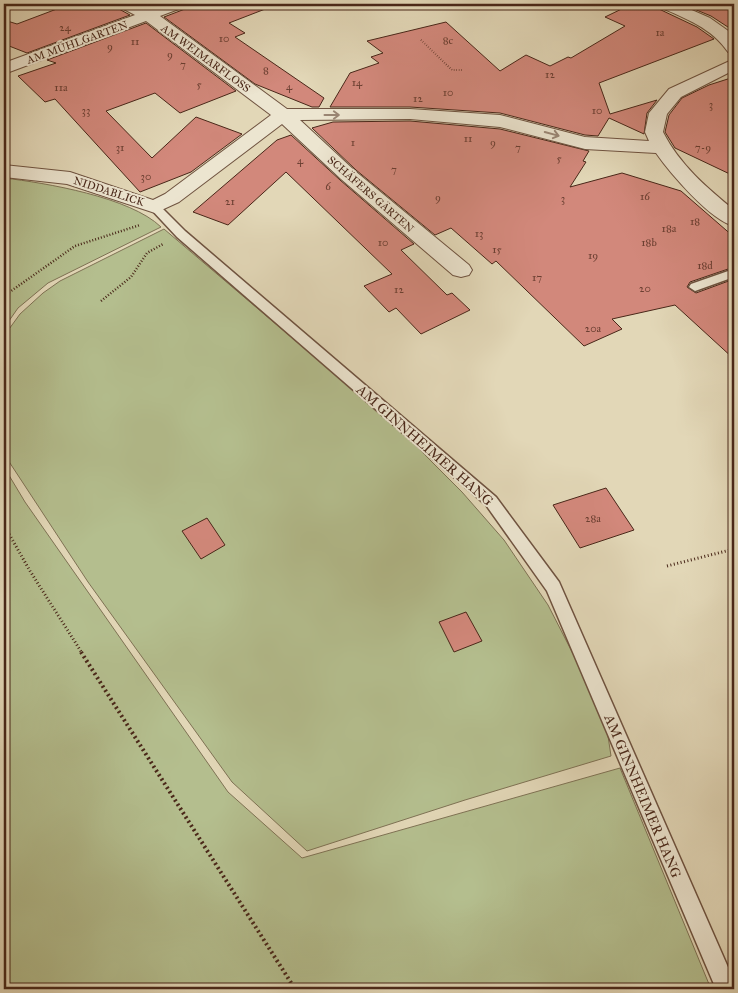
<svg xmlns="http://www.w3.org/2000/svg" width="738" height="993" font-family="'IM FELL Great Primer',serif">
  <rect width="100%" height="100%" fill="#e2d7b7"/>
  <filter id="stains"><feTurbulence type="fractalNoise" baseFrequency=".004" numOctaves="4"/><feColorMatrix values="0 0 0 0 .2 0 0 0 0 .09 0 0 0 0 .02 0 0 0 .5 -.17"/></filter>
  <radialGradient id="worn" r=".72"><stop offset=".6" stop-color="#630" stop-opacity="0"/><stop offset="1" stop-color="#630" stop-opacity=".3"/></radialGradient>
  <g fill="#b4be8e" stroke="#7e7254">
    <path d="M 4,178 C 46,183 130,197 161,227 L 48,283 L 18,308 L 4,328 Z"/>
    <polygon points="164,229 396,426 462,492 504,540 548,605 605,716 611,756 465,800 307,851 232,782 88,582 4,454 4,336 20,314 43,293 60,281"/>
    <polygon points="4,467 25,502 228,792 302,858 620,768 711,989 4,989"/>
  </g>
  <g fill="#d2887b" stroke="#492719">
    <polygon points="70,4 116,4 119,9 130,15 27,53 4,44 4,20 17,24"/>
    <polygon points="188,4 273,4 273,6 229,23 245,33 235,37 324,98 319,107 312,107 255,84 164,17 185,9"/>
    <polygon points="632,4 656,4 659,9 697,27 714,39 599,83 610,114 657,100 647,113 644,134 609,118 598,136 585,135 500,113 410,107 330,107 350,73 379,63 371,57 383,53 367,41 446,22 500,71 526,55 550,66 568,57 571,58 625,26 605,17"/>
    <polygon points="682,4 734,4 734,31 711,16"/>
    <polygon points="146,23 236,91 180,113 155,93 106,111 152,158 196,117 242,134 191,172 140,192 55,99 45,102 18,76 56,63 47,60"/>
    <polygon points="734,77 734,176 675,148 665,132 669,115 682,98 709,85"/>
    <polygon points="410,121 500,129 589,151 583,161 586,162 570,187 622,173 681,191 734,237 734,267 690,282 687,287 696,293 734,279 734,359 675,305 612,319 622,329 584,346 496,261 492,264 451,228 435,235 356,170 312,128 333,122"/>
    <polygon points="291,135 340,180 414,244 401,250 447,295 452,293 470,310 421,334 396,308 389,312 364,286 392,274 286,172 228,225 193,212 277,140"/>
    <polygon points="606,488 634,530 580,548 553,505"/>
    <polygon points="207,518 225,545 201,559 182,531"/>
    <polygon points="466,612 482,641 454,652 439,622"/>
  </g>
  <g fill="none" stroke-linecap="round" stroke-linejoin="round">
    <g stroke="#6f5340" stroke-width="3">
      <g id="service">
        <polygon points="155,204 159,205 185,231 496,497 559,582 734,981 734,989 716,989 547,591 486,505 177,237 149,207"/>
        <polygon points="734,269 734,277 695,291 689,287 691,284"/>
      </g>
    </g>
    <g stroke="#6f5340" stroke-width="2">
      <g id="minor">
        <path d="M 118,4 L 138,4 L 149,9 L 164,4 L 186,4 L 184,7 L 160,16 L 287,109 L 410,109 L 500,115 L 585,137 L 649,141 L 645,132 L 649,113 L 669,89 L 734,59 L 734,70 L 681,97 L 667,114 L 663,132 C 680,165 706,187 734,210 L 734,226 C 711,221 670,173 656,153 L 585,149 L 500,127 L 410,119 L 300,120 L 355,171 L 469,265 L 472,270 L 469,275 L 461,277 L 453,275 L 341,179 L 282,124 L 179,202 L 155,213 L 67,184 L 4,177 L 4,165 L 70,172 L 153,200 L 165,194 L 271,115 L 146,21 L 4,74 L 4,63 L 135,15 L 120,7 Z"/>
        <path d="M 658,4 L 678,4 L 710,18 L 734,35 L 734,53 L 728,52 C 712,28 686,19 660,7 Z"/>
      </g>
    </g>
    <polyline stroke="#492719" stroke-width="2" stroke-dasharray="0.5 2" stroke-linecap="butt" points="421,40 452,70 462,70"/>
    <g stroke="#492719" stroke-width="2.5" stroke-dasharray="1 2" stroke-linecap="butt">
      <polyline points="4,296 75,246 140,225"/>
      <polyline points="101,301 131,277 147,253 163,244"/>
    </g>
    <g stroke="#492719" stroke-width="3" stroke-dasharray="1 2.5" stroke-linecap="butt">
      <polyline points="4,525 30,571 82,653"/>
      <polyline points="667,566 734,549"/>
    </g>
    <polyline stroke="#492719" stroke-width="4" stroke-dasharray="2 3" stroke-linecap="butt" points="81,652 295,989"/>
    <use href="#service" fill="#ece5d0" fill-rule="evenodd"/>
    <use href="#minor" fill="#ece5d0" fill-rule="evenodd"/>
  </g>
  <defs><path id="oneway-shaft" d="M-6 0H5M1.5-3L5.5 0L1.5 3" fill="none" stroke-width="1.6" stroke-linecap="round" stroke-linejoin="round" transform="scale(1.25)"/></defs>
  <g stroke="#9a8674">
    <use href="#oneway-shaft" transform="translate(332 115)"/>
    <use href="#oneway-shaft" transform="translate(552 134) rotate(15)"/>
  </g>
  <g text-anchor="middle" stroke-width="4" stroke-linejoin="round" paint-order="stroke">
    <g font-size="11" fill="#6b3f32">
      <text x="65" y="31">24</text>
      <text x="660" y="36">1a</text>
      <text x="224" y="42">10</text>
      <text x="448" y="44">8c</text>
      <text x="135" y="45">11</text>
      <text x="110" y="50">9</text>
      <text x="170" y="58">9</text>
      <text x="183" y="68">7</text>
      <text x="266" y="74">8</text>
      <text x="550" y="78">12</text>
      <text x="357" y="86">14</text>
      <text x="199" y="88">5</text>
      <text x="289" y="90">4</text>
      <text x="61" y="91">11a</text>
      <text x="448" y="96">10</text>
      <text x="418" y="102">12</text>
      <text x="711" y="108">3</text>
      <text x="86" y="114">33</text>
      <text x="597" y="114">10</text>
      <text x="468" y="142">11</text>
      <text x="353" y="146">1</text>
      <text x="493" y="146">9</text>
      <text x="120" y="151">31</text>
      <text x="518" y="151">7</text>
      <text x="703" y="151">7-9</text>
      <text x="559" y="162">5</text>
      <text x="300" y="164">4</text>
      <text x="394" y="173">7</text>
      <text x="146" y="180">30</text>
      <text x="328" y="190">6</text>
      <text x="645" y="200">16</text>
      <text x="438" y="201">9</text>
      <text x="563" y="202">3</text>
      <text x="230" y="205">21</text>
      <text x="695" y="225">18</text>
      <text x="669" y="232">18a</text>
      <text x="479" y="237">13</text>
      <text x="383" y="246">10</text>
      <text x="649" y="246">18b</text>
      <text x="497" y="253">15</text>
      <text x="593" y="259">19</text>
      <text x="705" y="269">18d</text>
      <text x="537" y="281">17</text>
      <text x="645" y="292">20</text>
      <text x="399" y="293">12</text>
      <text x="593" y="332">20a</text>
      <text x="593" y="522">28a</text>
    </g>
    <g font-size="11" fill="#492719" stroke="#ece5d0">
      <text transform="translate(77 42) rotate(-20)" y="4">AM MÜHLGARTEN</text>
      <text transform="translate(206 58) rotate(36)" y="4">AM WEIMARFLOSS</text>
      <text transform="translate(109 191) rotate(18)" y="4">NIDDABLICK</text>
      <text transform="translate(371 194) rotate(41)" y="4">SCHÄFERS GÄRTEN</text>
    </g>
    <g font-size="14" fill="#492719" stroke="#ece5d0">
      <text transform="translate(425 445) rotate(41)" y="5">AM GINNHEIMER HANG</text>
      <text transform="translate(643 796) rotate(67)" y="5">AM GINNHEIMER HANG</text>
    </g>
  </g>
  <rect width="738" height="993" fill="none" stroke="#e2d7b7" stroke-width="20"/>
  <rect x="5" y="5" width="728" height="983" fill="none" stroke="#492719" stroke-width="2.5"/>
  <rect x="10" y="10" width="718" height="973" fill="none" stroke="#492719"/>
  <rect width="100%" height="100%" filter="url(#stains)"/>
  <rect width="100%" height="100%" fill="url(#worn)"/>
</svg>
